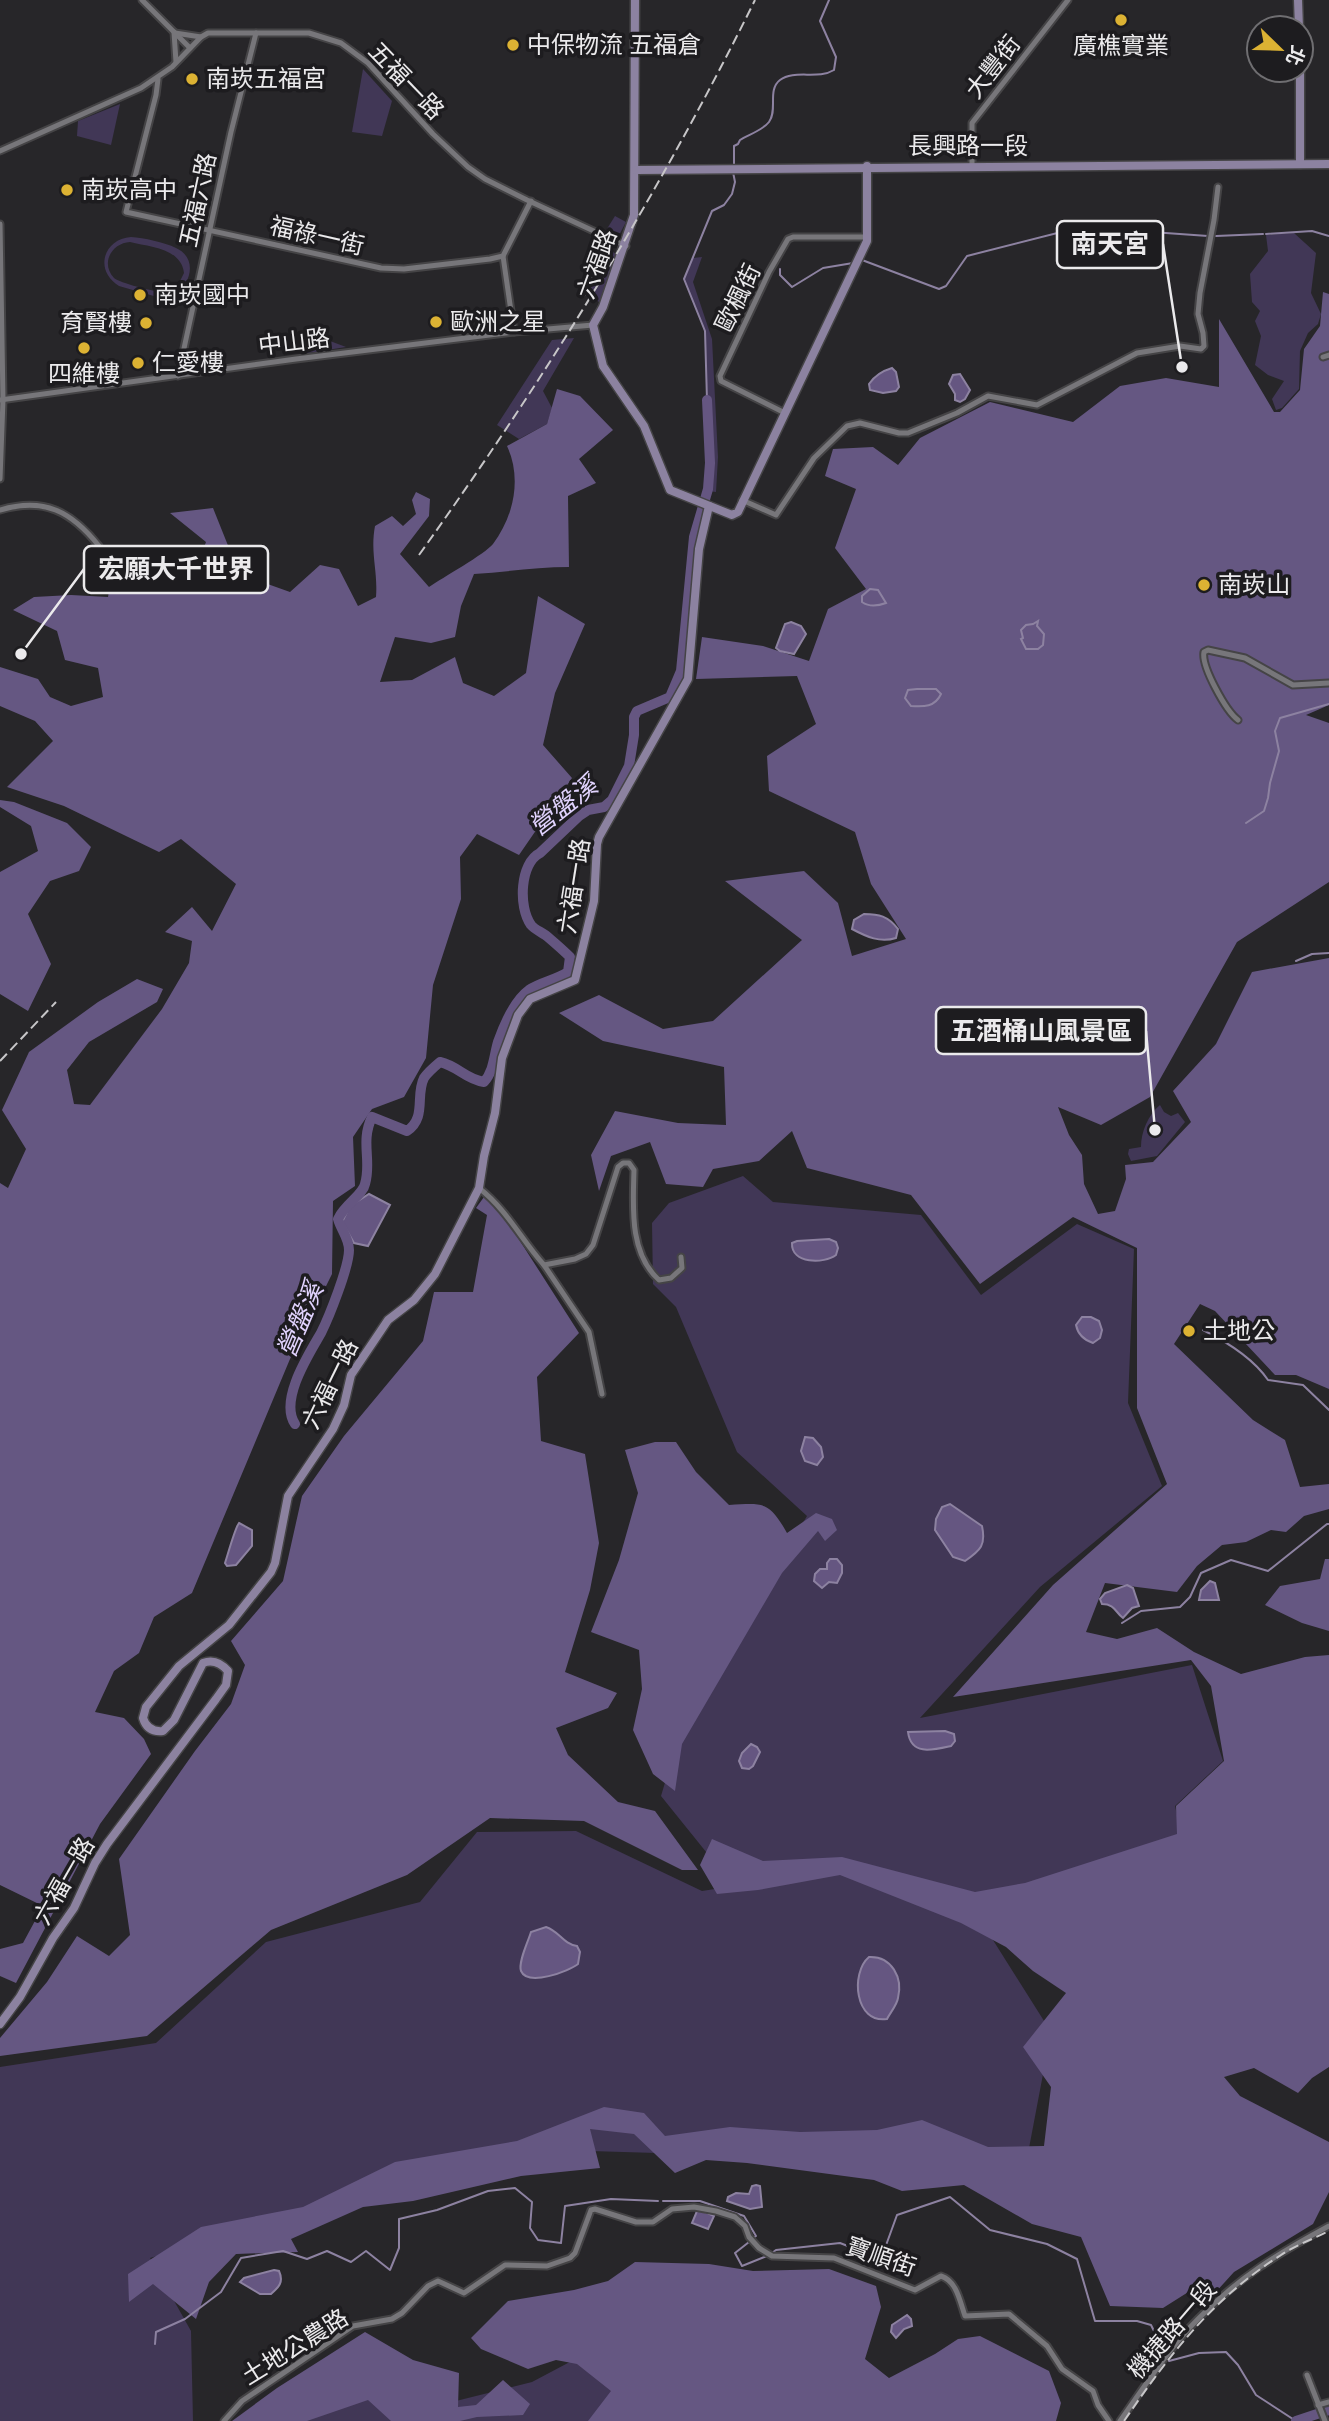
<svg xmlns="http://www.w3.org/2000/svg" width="1329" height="2421" font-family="Mulish,'Noto Sans TC',sans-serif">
  <rect width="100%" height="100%" fill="#272629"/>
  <g fill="#413756" fill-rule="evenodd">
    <polygon points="363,69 392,101 382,136 352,132"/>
    <polygon points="120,104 111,145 77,136 78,121"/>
    <polygon points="615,216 626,222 617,239 605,232"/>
    <polygon points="1294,233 1316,253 1311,293 1321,314 1318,324 1308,333 1300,351 1299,389 1282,408 1276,410 1272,399 1284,381 1268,375 1255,365 1261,336 1255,321 1260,311 1252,302 1250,274 1268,251 1266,235"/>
    <path d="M 131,237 C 144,238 164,242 176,248 C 198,258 191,284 175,295 L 187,298 L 185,305 L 119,286 C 94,271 103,239 131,237 ZM 130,242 C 150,247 181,248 184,273 L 177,287 C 174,289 172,291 168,292 C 160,294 120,283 114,278 C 100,263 112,243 130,242 Z"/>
    <polygon points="611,250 619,257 600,303 586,291"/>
    <polygon points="702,257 693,282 712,339 718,457 716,492 708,491 710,463 705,331 684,279 693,258"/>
    <polygon points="306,332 346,347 302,354"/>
    <polygon points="574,338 543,391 552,408 547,424 519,439 497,425 552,340"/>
    <path d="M 1160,1105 L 1164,1112 L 1171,1116 L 1178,1113 L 1185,1122 L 1157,1156 L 1131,1161 L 1128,1154 L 1129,1149 L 1141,1147 C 1141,1132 1148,1115 1160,1105 Z"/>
    <polygon points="743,1176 773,1202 921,1215 981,1295 1077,1224 1134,1249 1128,1403 1162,1486 1040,1587 920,1718 1192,1665 1223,1761 1175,1806 1184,1846 977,1910 840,1864 719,1868 661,1796 684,1719 807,1516 737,1452 676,1307 653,1284 652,1223 669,1203"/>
    <polygon points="576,1831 702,1891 837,1870 981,1921 1051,2032 1026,2164 524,2149 150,2258 191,2331 193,2421 0,2421 0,2067 156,2043 266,1942 420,1902 477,1832"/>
    <polygon points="583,2355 620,2384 592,2421 263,2421 377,2381 408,2413 532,2382"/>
  </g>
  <g fill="#655782">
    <polygon points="1323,292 1329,294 1329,705 1306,715 1329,723 1329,882 1237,942 1150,1097 1101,1125 1058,1107 1069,1135 1082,1155 1084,1184 1098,1214 1115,1211 1126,1179 1125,1165 1153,1162 1191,1122 1173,1091 1216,1044 1252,972 1329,958 1329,1389 1296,1375 1275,1375 1215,1311 1200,1304 1174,1344 1253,1420 1285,1440 1300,1487 1329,1484 1329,1509 1304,1516 1286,1532 1271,1530 1246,1542 1222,1545 1197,1566 1177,1592 1105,1583 1086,1632 1117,1639 1157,1628 1194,1652 1241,1674 1305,1657 1329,1655 1329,2067 1312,2078 1298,2093 1254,2068 1224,2077 1240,2096 1329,2142 1329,2192 1313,2224 1234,2272 1214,2294 1201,2284 1163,2308 1110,2306 1081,2237 1032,2224 964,2185 902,2191 874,2180 747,2163 706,2160 675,2173 634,2134 590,2129 600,2168 521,2176 413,2201 363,2207 291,2239 298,2252 236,2254 209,2282 196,2319 153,2284 129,2302 128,2274 201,2227 303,2207 395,2162 517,2141 604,2107 644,2113 665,2136 730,2127 800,2132 877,2130 922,2120 988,2147 1044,2146 1051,2087 1023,2047 1066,1993 1033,1971 1006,1947 961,1923 840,1875 758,1890 717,1894 700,1865 712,1839 763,1861 842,1857 975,1892 1025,1883 1177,1834 1176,1806 1224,1761 1211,1686 1191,1660 953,1697 1053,1585 1167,1484 1137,1408 1137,1248 1073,1217 980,1284 911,1195 807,1168 792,1131 759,1161 713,1169 703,1187 666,1184 650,1142 611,1156 599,1191 591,1155 615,1111 678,1123 726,1125 724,1067 603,1041 559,1013 599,995 663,1029 713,1021 802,940 725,881 804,871 838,903 852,956 906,939 871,884 855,832 769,791 767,756 816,724 797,676 696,679 702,637 763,646 809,661 828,609 866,589 835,548 856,489 825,476 833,449 873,447 898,465 920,438 990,402 1073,422 1120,386 1166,378 1219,387 1219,319 1274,412 1280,412 1300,390 1304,349 1320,326"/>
    <path d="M 557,389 L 580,396 L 613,430 L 579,459 L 596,483 L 568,496 L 569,567 C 538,567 506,572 474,574 L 461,606 L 455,637 L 431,643 L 395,637 L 380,682 L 412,680 L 455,657 L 463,683 L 494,696 L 526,673 L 538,596 L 585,624 L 555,693 L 543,745 L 572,778 L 519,855 L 477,834 L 460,857 L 461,899 L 433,985 L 426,1058 L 404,1097 L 372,1109 L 353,1137 L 355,1186 L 333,1201 L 332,1274 L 290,1359 L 192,1593 L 154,1617 L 139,1653 L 114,1671 L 95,1712 L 124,1718 L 144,1739 L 151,1754 L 100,1824 L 16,1983 L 0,1976 L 0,1949 L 23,1943 L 43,1906 L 0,1885 L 0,1183 L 8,1188 L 26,1149 L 2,1110 L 29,1052 L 98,1002 L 137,979 L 163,989 L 157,1002 L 89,1042 L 67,1070 L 74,1104 L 90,1105 L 162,1009 L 189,963 L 192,941 L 165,932 L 192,907 L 212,931 L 236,884 L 181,839 L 159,852 L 64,806 L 7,787 L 53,741 L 35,721 L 0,706 L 0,667 L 38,679 L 50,697 L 71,706 L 103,697 L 98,668 L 65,660 L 57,631 L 13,610 L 34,597 L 71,595 L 108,597 L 113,567 L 198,564 L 206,542 L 170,513 L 213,508 L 233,558 L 262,582 L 290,592 L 320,565 L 339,569 L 358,606 L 376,597 C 378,570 370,553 375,526 L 392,516 L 403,526 L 416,514 L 412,500 L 416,492 L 430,499 L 429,516 L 400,554 L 429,587 C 442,578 485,554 493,544 C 514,516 522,478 507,446 L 547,424 Z"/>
    <polygon points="0,800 14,802 67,823 91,847 79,871 50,881 28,914 51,964 28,1011 0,994 0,872 38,851 31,826 0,807"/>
    <polygon points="484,1197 504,1216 579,1333 537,1377 541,1441 585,1454 599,1543 590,1590 565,1672 617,1693 608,1708 556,1728 568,1755 618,1802 655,1811 698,1870 682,1870 584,1821 490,1818 407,1875 271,1930 147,2036 0,2056 0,2038 47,1982 77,1936 109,1956 130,1935 119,1859 195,1751 231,1704 245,1665 231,1641 283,1581 302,1496 344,1436 423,1341 434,1292 473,1292 487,1215 476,1208"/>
    <path d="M 655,1442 L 676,1442 L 696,1472 L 729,1505 C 764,1503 769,1501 787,1533 L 816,1513 L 832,1519 L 837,1530 L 825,1541 L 818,1531 L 782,1573 L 682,1744 L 675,1791 L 653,1774 L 633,1730 L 642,1689 L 639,1650 L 591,1632 L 619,1560 L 638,1493 L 625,1450 Z"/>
    <polygon points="1325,1559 1329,1559 1329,1631 1302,1623 1265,1605 1280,1586 1320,1579"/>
    <polygon points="635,2262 709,2264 753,2271 829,2269 876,2286 881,2307 865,2359 889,2378 935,2354 958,2339 980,2336 1049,2371 1061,2403 1056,2421 588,2421 611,2391 577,2364 556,2360 528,2369 481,2349 471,2338 508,2301 574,2290 608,2281"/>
    <polygon points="365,2332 413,2360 459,2373 458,2407 476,2405 503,2380 530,2404 523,2415 477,2417 460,2421 391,2421 368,2400 307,2421 232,2421 277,2388"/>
  </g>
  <g fill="#655681" stroke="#8d82a1" stroke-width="2">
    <path d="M 892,368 L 896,372 L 899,387 L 896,391 L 883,393 L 870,390 L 869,384 C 875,375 882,371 892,368 Z"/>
    <polygon points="960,374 970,390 965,399 960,402 955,400 955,394 949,384 953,375"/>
    <path d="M 870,589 L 878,590 L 886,603 C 878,606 869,607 862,602 L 862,596 Z"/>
    <polygon points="1038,621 1037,626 1044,634 1043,645 1038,649 1026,649 1021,639 1023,638 1021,630 1026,625 1033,624"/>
    <polygon points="791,622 801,626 806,634 794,654 780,651 776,648 785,624"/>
    <path d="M 917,689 L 936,689 L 941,694 C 935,707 924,707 911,706 L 905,698 L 908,690 Z"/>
    <path d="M 864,914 C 879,914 888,916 898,929 L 896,938 C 880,943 867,937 852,929 L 854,920 Z"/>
    <polygon points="369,1194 390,1205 368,1246 354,1243 342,1222 350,1206"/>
    <path d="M 829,1239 L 836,1242 L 838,1248 L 836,1255 C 824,1264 791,1264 792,1243 L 797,1241 Z"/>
    <path d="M 1082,1317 L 1091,1317 L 1099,1321 L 1102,1330 L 1100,1338 L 1093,1343 C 1084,1340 1078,1335 1076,1325 Z"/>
    <polygon points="805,1437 813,1438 821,1447 823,1457 817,1465 805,1461 801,1451"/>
    <path d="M 950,1504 L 982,1526 C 986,1545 981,1550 965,1561 L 953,1557 L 935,1530 L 936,1519 L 942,1507 Z"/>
    <path d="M 239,1523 L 252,1530 L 252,1546 L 236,1565 L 227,1566 L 225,1563 C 228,1554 235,1528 239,1523 Z"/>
    <polygon points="830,1559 837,1559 842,1565 842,1573 837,1583 829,1582 822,1588 814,1581 815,1574 820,1569 827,1569 827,1563"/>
    <polygon points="1210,1581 1215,1583 1219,1600 1199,1600 1201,1590"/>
    <path d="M 1127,1585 L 1133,1588 L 1139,1606 L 1132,1608 L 1123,1618 C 1115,1612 1115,1604 1102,1604 L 1100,1599 L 1105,1593 Z"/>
    <path d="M 945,1731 L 954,1734 L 955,1741 L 951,1746 C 933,1750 911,1756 908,1732 Z"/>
    <polygon points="751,1744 757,1747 760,1752 753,1766 749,1769 742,1768 739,1761 742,1753"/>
    <path d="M 546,1927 C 559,1931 563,1944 577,1946 L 580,1952 L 578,1964 C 569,1971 528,1987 521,1971 C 518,1962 528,1942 531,1932 Z"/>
    <path d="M 869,1957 C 892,1956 903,1978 898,1998 C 897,2005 890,2013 887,2019 C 855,2024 850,1973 869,1957 Z"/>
    <polygon points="756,2185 760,2186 762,2207 750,2209 727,2201 728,2197 736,2193 749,2194 752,2186"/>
    <polygon points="701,2210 714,2216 708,2229 692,2223 697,2211"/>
    <path d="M 274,2270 L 279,2271 C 284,2282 279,2287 271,2294 L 260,2294 L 240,2282 L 244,2278 Z"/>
    <polygon points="907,2315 911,2319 912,2326 904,2329 896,2338 891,2332 892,2325"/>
  </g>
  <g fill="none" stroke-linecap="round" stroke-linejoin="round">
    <g stroke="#8d82a1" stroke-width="2">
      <path d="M 734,166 L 734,146 L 738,144 L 740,140 C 748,135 763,130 769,122 C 778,110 767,90 780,80 C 794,69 818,80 834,70 L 836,57 L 820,21 L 829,0"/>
      <polyline points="1266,234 1312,231 1329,236"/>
      <polyline points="1216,236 1263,234"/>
      <polyline points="862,260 939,289 946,286 967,256 1081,227 1208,236"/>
      <polyline points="780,269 780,275 792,287 823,268 853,263"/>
      <polyline points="707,400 705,331 684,279 712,211 724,205 732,194 735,182 733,172"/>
      <polyline points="1246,823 1264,811 1268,798 1270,783 1279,751 1275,731 1280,718 1329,704"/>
      <polyline points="1296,961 1312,954 1329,953"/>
      <path d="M 1203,1330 C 1227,1342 1253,1358 1268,1380 L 1303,1385 L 1329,1410"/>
      <polyline points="1122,1623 1141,1611 1180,1607 1190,1597 1201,1573 1231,1560 1268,1571 1327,1524 1329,1524"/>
      <polyline points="663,2201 700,2201 744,2216 756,2236 753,2238"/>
      <polyline points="749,2242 735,2253 742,2266 767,2256"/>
      <polyline points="772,2253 776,2250 840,2243 881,2259 897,2215 950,2197 990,2230 1047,2244 1077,2259 1095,2321 1137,2321 1151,2325 1165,2353"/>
      <polyline points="155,2344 156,2332 185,2319 221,2292 241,2258 283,2251 307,2259 327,2251 351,2262 366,2251 390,2270 399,2248 399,2219 437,2210 488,2191 515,2188 532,2202 530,2228 538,2240 561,2243 565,2206 611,2199 658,2201"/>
      <polyline points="1167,2358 1169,2361 1199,2353 1226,2352 1238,2365 1256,2395 1296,2421"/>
    </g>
    <g stroke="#655681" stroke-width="10">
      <path d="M 295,1424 C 279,1400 309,1354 321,1333 C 329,1317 349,1267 349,1250 C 349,1238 341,1230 338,1219 C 345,1204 363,1195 365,1184 C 372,1161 360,1142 372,1117 L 407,1131 C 427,1117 415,1096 424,1078 C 428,1072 434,1067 440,1062 C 458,1066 465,1079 484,1082 C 494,1071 494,1055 498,1042 C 504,1025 514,1001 529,990 C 541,982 556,980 568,972 L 570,957 C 563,950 556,944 549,938 C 544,933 535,930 531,925 C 518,907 520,863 540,853 L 579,816 L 588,810 L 604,807 L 612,800 L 629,766 L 634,735 L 634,717 L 637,711 L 670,697 L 681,671 L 694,537 L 708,489 L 710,463 L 707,400"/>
      <polyline points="1296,2421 1329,2410"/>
    </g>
    <g stroke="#454446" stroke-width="9">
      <g id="street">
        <polyline points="142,0 190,48"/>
        <polyline points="174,32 176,62"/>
        <polyline points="175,33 201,37"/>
        <polyline points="158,79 156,95 126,212 381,268 404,269 490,259 503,256 531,201"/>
        <polyline points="0,151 141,88 172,67 201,37 208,33 309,33 341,43 368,63 433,134 468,167 485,179 527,200 626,246"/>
        <polyline points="972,166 972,123 1068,0"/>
        <polyline points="0,224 3,400 0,479"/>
        <polyline points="503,256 514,332"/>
        <polyline points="582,293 614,240"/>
        <polyline points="1323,357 1329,355"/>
        <polyline points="178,376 231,132 256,33"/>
        <polyline points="0,400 296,359 514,332 593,325"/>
        <polyline points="785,413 721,381 720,376 769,272 788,239 793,237 867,237"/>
        <polyline points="742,500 776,515 814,458 847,426 860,423 899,433 908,433 957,413 988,396 1037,405 1137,353 1180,346 1201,349 1204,346 1203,333 1198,314 1200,293 1214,220 1218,187"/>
        <path d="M 0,510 C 44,497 71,511 99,546 L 96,559"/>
        <path d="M 1238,720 C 1226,711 1201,666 1204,652 L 1208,650 L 1245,658 L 1293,685 L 1329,683"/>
        <path d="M 479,1188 C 508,1211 520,1238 544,1265 L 575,1259 L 586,1254 L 593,1245 L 618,1167 L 623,1163 L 629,1163 L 634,1170 C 633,1207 629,1253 659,1280 L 671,1278 L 682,1268 L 681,1257"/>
        <polyline points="544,1265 589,1332 602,1394"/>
        <polyline points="1307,2375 1325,2421"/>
        <polyline points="1318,2405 1329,2402"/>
        <path d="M 224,2421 L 242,2401 L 353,2326 L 392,2319 L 402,2313 L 428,2286 L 438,2281 L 464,2293 L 505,2265 L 547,2266 L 570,2258 L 575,2253 L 591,2210 L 595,2209 L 636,2222 L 653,2222 L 672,2209 L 694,2207 L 716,2211 L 735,2217 L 745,2226 L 749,2237 L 759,2248 L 772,2256 L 834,2258 L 915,2290 L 941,2276 C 957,2281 960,2302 965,2316 L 1009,2314 L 1047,2346 L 1062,2369 L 1093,2391 L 1098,2405 L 1109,2421"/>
        <path d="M 1120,2421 C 1145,2386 1168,2349 1198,2319 C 1239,2277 1279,2253 1329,2226"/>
      </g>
    </g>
    <g stroke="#454446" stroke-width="11">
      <g id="secondary">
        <polyline points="635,0 634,215 603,307 593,325 603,366 644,426 670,490 732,515 738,512 867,241 867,166"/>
        <polyline points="1298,0 1299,28"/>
        <polyline points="1300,70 1300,164"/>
        <polyline points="636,170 1329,164"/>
        <path d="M 0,2024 L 20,1997 L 53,1938 L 74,1908 L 95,1863 L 107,1844 L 216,1699 L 226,1685 L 228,1671 C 221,1663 213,1659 203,1663 L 174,1720 L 163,1731 C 153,1732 146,1728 143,1718 L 146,1707 L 179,1666 L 229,1625 L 271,1572 L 275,1563 L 288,1496 L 333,1429 L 344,1405 L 351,1375 L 388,1320 L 414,1300 L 435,1274 L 479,1188 L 484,1156 L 495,1113 L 502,1058 L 518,1015 L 530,999 L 575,980 L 594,901 L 597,844 L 599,837 L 688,679 L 699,549 L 709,506"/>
      </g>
    </g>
    <use href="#street" stroke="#77767a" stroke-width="5"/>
    <use href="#secondary" stroke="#8c82a0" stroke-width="8"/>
    <g stroke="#c7c6c8" stroke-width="2" stroke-dasharray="10 5" stroke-linecap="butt">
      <path d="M 419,555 C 545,379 659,194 755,0"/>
      <polyline points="0,1061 56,1002"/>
      <path d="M 1124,2421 C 1170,2354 1212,2299 1281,2255 C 1296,2245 1313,2239 1329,2231"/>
    </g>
  </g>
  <g fill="#dcb233" stroke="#1d1c1f" stroke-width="2.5">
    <circle cx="1121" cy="20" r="7"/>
    <circle cx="513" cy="45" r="7"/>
    <circle cx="192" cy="79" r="7"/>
    <circle cx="67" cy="190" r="7"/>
    <circle cx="140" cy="295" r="7"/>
    <circle cx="436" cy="322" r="7"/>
    <circle cx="146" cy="323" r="7"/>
    <circle cx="84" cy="348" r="7"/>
    <circle cx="138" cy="363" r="7"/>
    <circle cx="1204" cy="585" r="7"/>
    <circle cx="1189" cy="1331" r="7"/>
  </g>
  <g text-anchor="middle" stroke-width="7" stroke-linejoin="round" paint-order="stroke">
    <g font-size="24" fill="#ebeaec" stroke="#1d1c1f" text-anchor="start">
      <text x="527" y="53">中保物流 五福倉</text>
      <text x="1121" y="54" text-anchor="middle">廣樵實業</text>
      <text x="206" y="87">南崁五福宮</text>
      <text x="81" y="198">南崁高中</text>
      <text x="154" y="303">南崁國中</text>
      <text x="450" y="330">歐洲之星</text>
      <text x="132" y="331" text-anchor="end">育賢樓</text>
      <text x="152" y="371">仁愛樓</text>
      <text x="84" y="382" text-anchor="middle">四維樓</text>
      <text x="1218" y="593">南崁山</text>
      <text x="1203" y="1339">土地公</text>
    </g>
    <g font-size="24" fill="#ebeaec" stroke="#1d1c1f">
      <text transform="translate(993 67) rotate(-52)" y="8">大豐街</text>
      <text transform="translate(406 81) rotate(46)" y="8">五福一路</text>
      <text x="968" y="154">長興路一段</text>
      <text transform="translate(198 200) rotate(-78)" y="8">五福六路</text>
      <text transform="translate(317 236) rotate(13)" y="8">福祿一街</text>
      <text transform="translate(597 264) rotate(-70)" y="8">六福路</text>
      <text transform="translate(738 298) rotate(-64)" y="8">歐楓街</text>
      <text transform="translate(294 342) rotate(-7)" y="8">中山路</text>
      <text transform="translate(574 886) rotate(-81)" y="8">六福一路</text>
      <text transform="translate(330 1384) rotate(-64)" y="8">六福一路</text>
      <text transform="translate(64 1881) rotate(-60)" y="8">六福一路</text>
      <text transform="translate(881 2257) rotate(19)" y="8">寶順街</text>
      <text transform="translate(1172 2330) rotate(-49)" y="8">機捷路一段</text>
      <text transform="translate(295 2347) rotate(-32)" y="8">土地公農路</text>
    </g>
    <g font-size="26" font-style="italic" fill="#e1d3fe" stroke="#1d1c1f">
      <text transform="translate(563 806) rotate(-38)" y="9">營盤溪</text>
      <text transform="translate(300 1320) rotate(-67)" y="9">營盤溪</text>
    </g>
  </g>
  <path fill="none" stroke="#ebeaec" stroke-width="2.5" d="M1182 367L1163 244M21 654L84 569M1155 1130L1146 1031"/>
  <g fill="#ebeaec" stroke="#1d1c1f" stroke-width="2.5">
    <circle cx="1182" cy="367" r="7"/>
    <circle cx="21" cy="654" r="7"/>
    <circle cx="1155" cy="1130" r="7"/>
  </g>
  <g fill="#1d1c1f" stroke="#ebeaec" stroke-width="2.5">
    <rect x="1057" y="221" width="106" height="47" rx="7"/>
    <rect x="84" y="546" width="184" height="47" rx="7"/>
    <rect x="936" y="1007" width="210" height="47" rx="7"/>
  </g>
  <g font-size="26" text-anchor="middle" font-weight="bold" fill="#ebeaec">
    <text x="1110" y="253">南天宮</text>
    <text x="176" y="578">宏願大千世界</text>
    <text x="1041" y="1040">五酒桶山風景區</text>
  </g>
  <g transform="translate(1280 49) rotate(113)"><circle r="33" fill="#1d1c1f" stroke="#6f6e71" stroke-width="2"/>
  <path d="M0-5L12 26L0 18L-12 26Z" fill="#dcb233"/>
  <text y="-10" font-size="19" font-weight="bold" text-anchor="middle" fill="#ebeaec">北</text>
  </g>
</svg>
